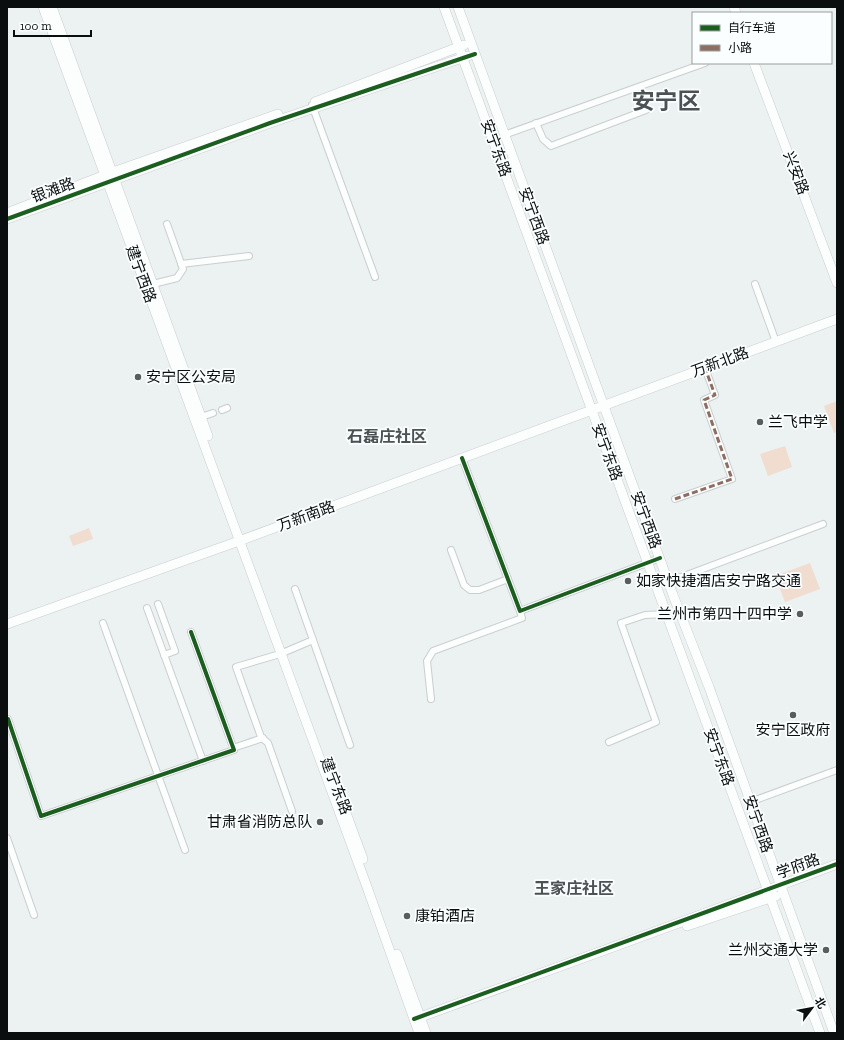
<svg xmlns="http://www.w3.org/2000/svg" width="844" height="1040" font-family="'Zilla Slab','Noto Sans SC',serif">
  <rect width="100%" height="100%" fill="#ecf1f2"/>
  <g fill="#f0ddd0">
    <polygon points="837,401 837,432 834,433 824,406"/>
    <polygon points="785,446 792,467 768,476 760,454"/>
    <polygon points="89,528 93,539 73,546 69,536"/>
    <polygon points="810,563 820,589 785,602 775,576"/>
  </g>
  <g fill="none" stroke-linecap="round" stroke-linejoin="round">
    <g stroke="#cacecf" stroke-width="8">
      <g id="street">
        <polyline points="312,105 375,277"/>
        <polyline points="536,123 543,139 551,146 646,110"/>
        <polyline points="504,135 705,63"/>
        <polyline points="181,264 249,256"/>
        <polyline points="153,284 177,278 183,269 167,224"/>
        <polyline points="755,284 776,342"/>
        <polyline points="222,410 227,408"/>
        <polyline points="201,417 213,413"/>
        <polyline points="462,458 520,611 660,558"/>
        <polyline points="675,499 732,479 704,400 715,395 705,368"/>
        <polyline points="451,550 464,585 470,590 479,590 508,579"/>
        <polyline points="668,582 823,524"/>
        <polyline points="295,589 350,745"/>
        <polyline points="158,604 175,651 164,655"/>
        <polyline points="147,608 203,761"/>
        <polyline points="103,623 185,850"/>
        <polyline points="431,699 427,661 433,651 522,618 520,611"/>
        <polyline points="8,719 41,816 234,750 191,632"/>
        <polyline points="609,742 656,722 621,623 645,615 667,614"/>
        <polyline points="233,748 263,738"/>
        <polyline points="750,802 837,770"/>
        <polyline points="292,811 268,743 261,737 236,667 280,654 313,640"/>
        <polyline points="7,838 34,915"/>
      </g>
    </g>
    <g stroke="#cacecf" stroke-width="10">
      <g id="secondary">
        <polyline points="43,7 367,887 419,1033"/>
        <polyline points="52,7 208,436"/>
        <polyline points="444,7 820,1033"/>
        <polyline points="458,7 673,595 709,687 834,1033"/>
        <polyline points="734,7 736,13"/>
        <polyline points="754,63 837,283"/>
        <polyline points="315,102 464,45"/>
        <polyline points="7,213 113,172 278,114"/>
        <polyline points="7,219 270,123 468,56"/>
        <polyline points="7,624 239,541 837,319"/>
        <polyline points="335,783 363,859"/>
        <polyline points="687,926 776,896"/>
        <polyline points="397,954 426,1033"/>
        <path d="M 415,1019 C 556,968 697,917 837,864"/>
      </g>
    </g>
    <use href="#street" stroke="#fcfdfd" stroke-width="6"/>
    <use href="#secondary" stroke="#fcfdfd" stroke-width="9"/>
    <polyline stroke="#8d6e63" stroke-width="3" stroke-dasharray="6 3" stroke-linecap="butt" points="675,499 732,479 704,400 715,395 705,368"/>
    <g stroke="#fbfeff" stroke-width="6">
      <g id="cycleway">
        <polyline points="7,219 270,123 475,54"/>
        <polyline points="462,458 520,611 660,558"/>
        <polyline points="8,719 41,816 234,750 191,632"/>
        <path d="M 414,1019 C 555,968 696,917 837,864"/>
      </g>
    </g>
    <use href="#cycleway" stroke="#1b5e20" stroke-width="4"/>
  </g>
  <g fill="#5a5d5e" stroke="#fbfeff" stroke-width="1.5">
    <circle cx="138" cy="377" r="4"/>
    <circle cx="760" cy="422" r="4"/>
    <circle cx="628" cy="581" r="4"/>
    <circle cx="800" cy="614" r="4"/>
    <circle cx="793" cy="715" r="4"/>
    <circle cx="320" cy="822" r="4"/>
    <circle cx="407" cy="916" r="4"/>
    <circle cx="826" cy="950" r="4"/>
  </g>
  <g text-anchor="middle" stroke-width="3.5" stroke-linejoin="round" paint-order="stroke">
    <g font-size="15" fill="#0b0e0e" stroke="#fbfeff">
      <text transform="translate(496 148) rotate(70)" y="5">安宁东路</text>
      <text transform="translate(796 173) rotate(69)" y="5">兴安路</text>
      <text transform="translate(53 190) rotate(-20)" y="5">银滩路</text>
      <text transform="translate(534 216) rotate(70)" y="5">安宁西路</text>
      <text transform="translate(141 274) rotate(70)" y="5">建宁西路</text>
      <text transform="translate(720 362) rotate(-20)" y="5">万新北路</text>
      <text transform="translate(607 452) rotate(70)" y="5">安宁东路</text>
      <text transform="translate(306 516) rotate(-20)" y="5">万新南路</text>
      <text transform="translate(646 520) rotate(70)" y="5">安宁西路</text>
      <text transform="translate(719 757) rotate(70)" y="5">安宁东路</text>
      <text transform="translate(336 786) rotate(69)" y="5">建宁东路</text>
      <text transform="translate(758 824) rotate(71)" y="5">安宁西路</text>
      <text transform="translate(798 866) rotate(-20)" y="5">学府路</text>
    </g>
    <g font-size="15" fill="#0b0e0e" stroke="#fbfeff" text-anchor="start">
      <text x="146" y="382">安宁区公安局</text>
      <text x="768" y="427">兰飞中学</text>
      <text x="636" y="586">如家快捷酒店安宁路交通</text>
      <text x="792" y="619" text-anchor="end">兰州市第四十四中学</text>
      <text x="793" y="735" text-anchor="middle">安宁区政府</text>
      <text x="312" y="827" text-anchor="end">甘肃省消防总队</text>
      <text x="415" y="921">康铂酒店</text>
      <text x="818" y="955" text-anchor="end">兰州交通大学</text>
    </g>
    <g font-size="16" font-weight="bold" fill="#4c5254" stroke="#fbfeff">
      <text x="387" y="442">石磊庄社区</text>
      <text x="574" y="894">王家庄社区</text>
    </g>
    <g font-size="23" font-weight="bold" fill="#4c5254" stroke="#fbfeff">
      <text x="666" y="109">安宁区</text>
    </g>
  </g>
  <rect width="844" height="1040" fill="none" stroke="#0b0e0e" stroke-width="16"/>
  <rect x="692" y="12" width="140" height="52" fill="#fbfeff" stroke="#9b9e9f"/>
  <rect x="700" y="25" width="20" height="6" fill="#1b5e20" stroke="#9b9e9f"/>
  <text x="728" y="32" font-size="12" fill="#0b0e0e">自行车道</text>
  <rect x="700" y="45" width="20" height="6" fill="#8d6e63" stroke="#9b9e9f"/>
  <text x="728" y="52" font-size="12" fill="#0b0e0e">小路</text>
  <g transform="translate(812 1008) rotate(58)" stroke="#fbfeff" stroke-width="3" paint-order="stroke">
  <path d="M0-3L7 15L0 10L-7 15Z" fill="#0b0e0e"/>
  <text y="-6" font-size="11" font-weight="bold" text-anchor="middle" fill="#0b0e0e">北</text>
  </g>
  <path d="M14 30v6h77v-6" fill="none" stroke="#0b0e0e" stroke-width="2"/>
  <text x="20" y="30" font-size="12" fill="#0b0e0e" stroke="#fbfeff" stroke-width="3" paint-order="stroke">100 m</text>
</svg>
